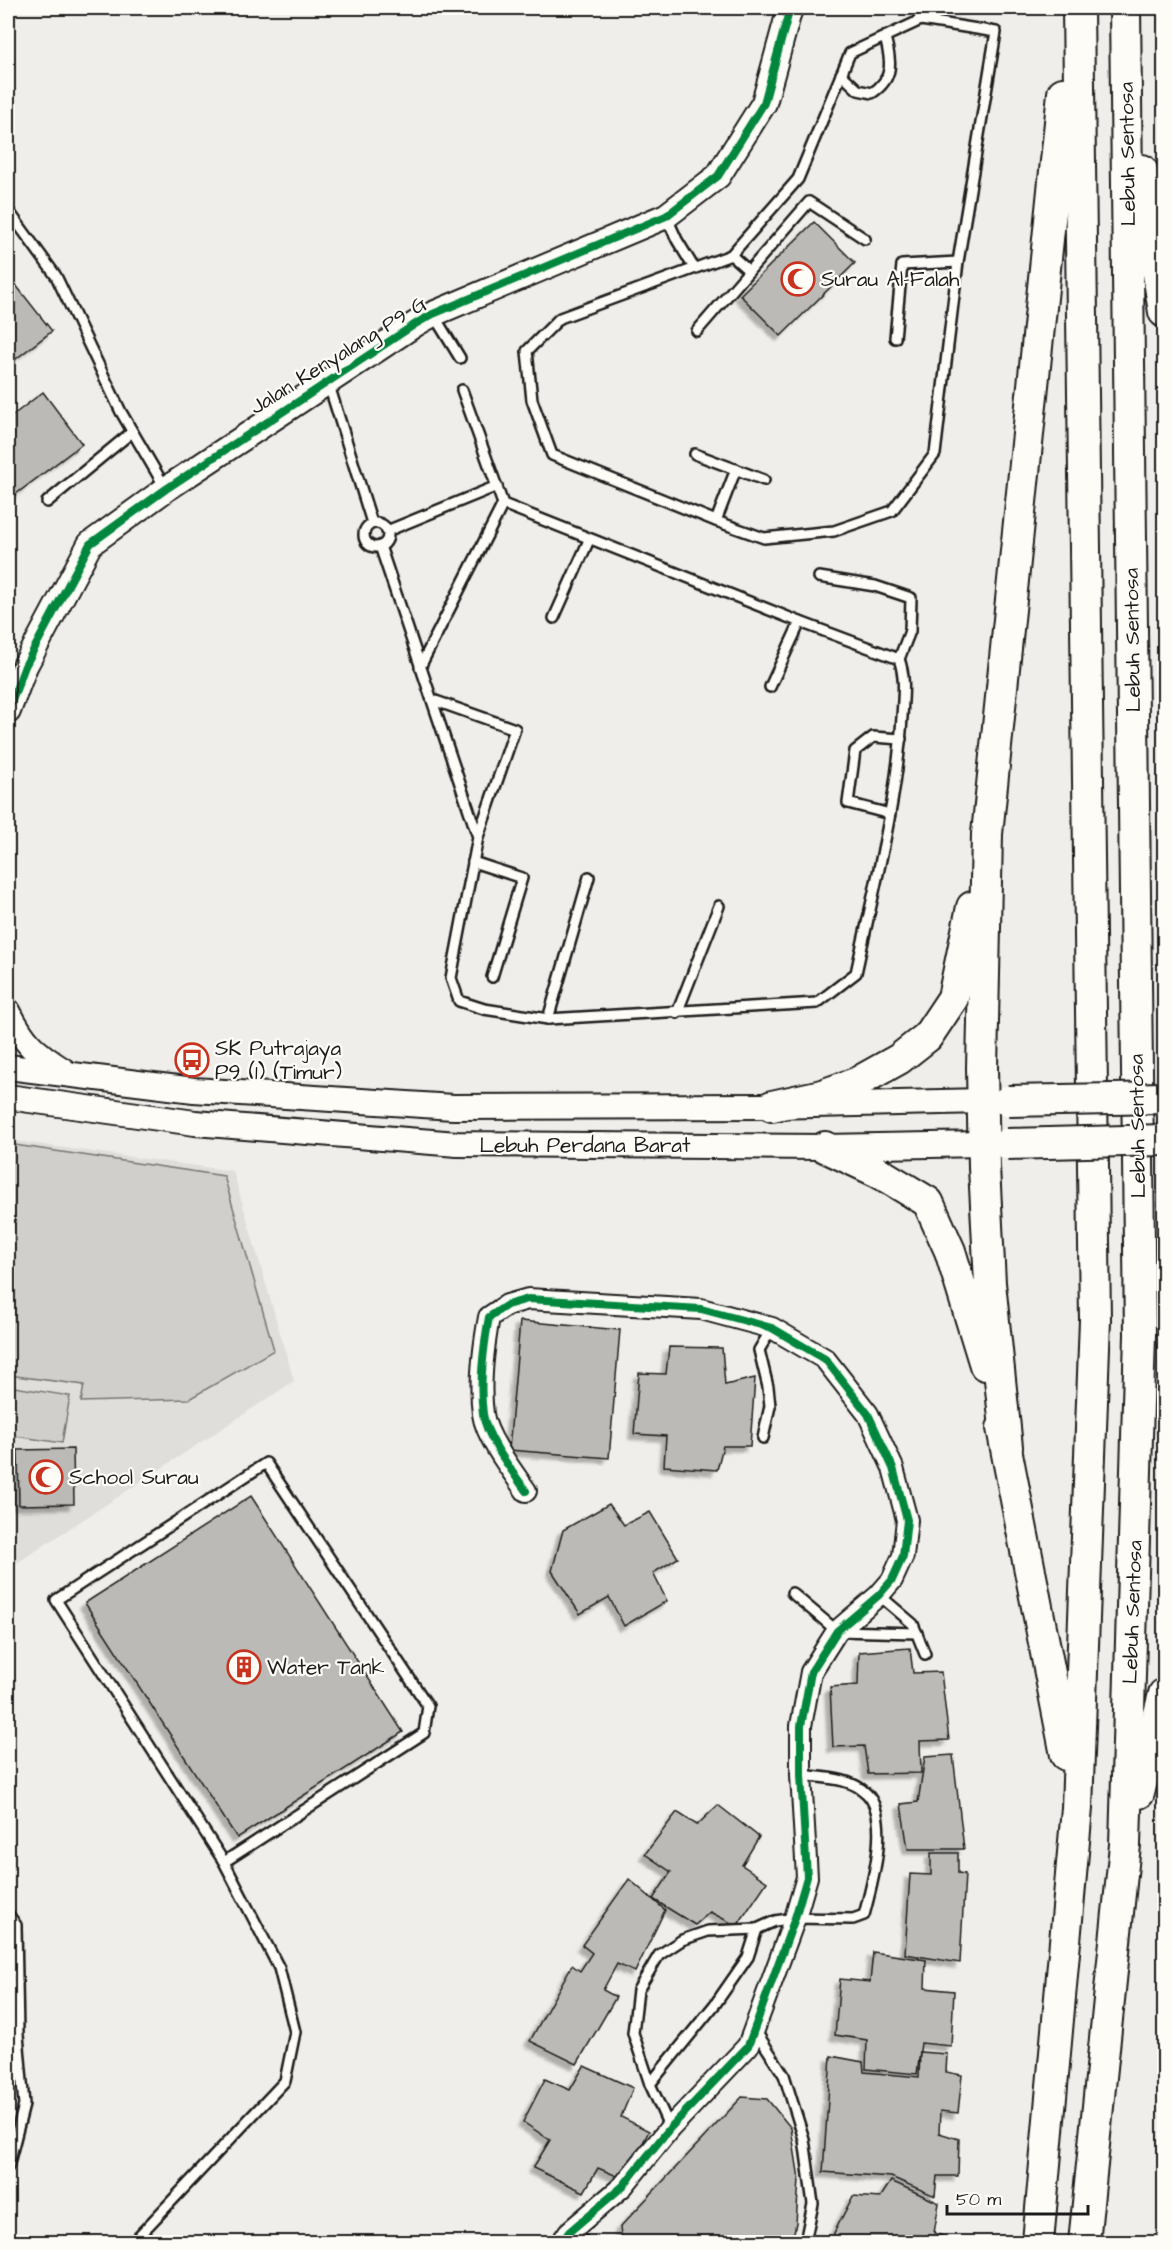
<svg xmlns="http://www.w3.org/2000/svg" width="1172" height="2250" font-family="'Architects Daughter',sans-serif">
  <defs>
    <filter id="shadow"><feDropShadow dx="-5" dy="5" stdDeviation="1.5" flood-color="#0004"/></filter>
  </defs>
  <rect width="100%" height="100%" fill="#f0eeea"/>
  <filter id="ink" filterUnits="userSpaceOnUse"><feTurbulence type="fractalNoise" baseFrequency=".0167" numOctaves="2"/><feDisplacementMap in="SourceGraphic" scale="12" xChannelSelector="R" yChannelSelector="G"/><feConvolveMatrix kernelMatrix="1 2 1 2 8 2 1 2 1" color-interpolation-filters="sRGB"/></filter>
  <g filter="url(#ink)">
    <polygon fill="#e0deda" points="8,1140 233,1171 294,1381 8,1569"/>
    <g fill="#d0cfcc" stroke="#767674" stroke-width="1.5">
      <polygon points="8,1144 224,1176 274,1350 189,1399 81,1402 84,1385 8,1375"/>
      <polygon points="8,1386 70,1396 62,1443 8,1435"/>
    </g>
    <g fill="#bbbab6" stroke="#1c1c1c" stroke-width="1.5" filter="url(#shadow)">
      <polygon points="814,222 855,263 781,336 740,295"/>
      <polygon points="8,275 52,331 8,365"/>
      <polygon points="43,392 82,444 8,500 8,419"/>
      <polygon points="520,1321 620,1330 609,1458 509,1450"/>
      <polygon points="669,1347 722,1348 725,1385 755,1378 750,1446 723,1446 717,1470 664,1466 666,1436 634,1434 639,1373 666,1374"/>
      <polygon points="73,1449 74,1504 19,1505 18,1450"/>
      <polygon points="251,1496 403,1732 237,1838 85,1603"/>
      <polygon points="609,1504 624,1525 650,1512 678,1558 653,1573 667,1601 624,1626 609,1597 580,1614 552,1571 563,1530"/>
      <polygon points="910,1648 913,1673 941,1672 949,1740 920,1741 921,1773 868,1774 864,1746 833,1747 830,1687 858,1685 859,1652"/>
      <polygon points="953,1755 964,1849 908,1849 901,1804 918,1802 925,1757"/>
      <polygon points="718,1805 759,1837 742,1865 767,1882 737,1926 710,1912 695,1925 653,1899 671,1872 645,1854 677,1812 697,1825"/>
      <polygon points="931,1853 958,1853 958,1873 965,1874 960,1963 905,1954 910,1874 931,1875"/>
      <polygon points="629,1879 665,1910 635,1972 617,1964 603,1990 616,1997 577,2064 530,2041 572,1965 580,1971 592,1953 582,1945"/>
      <polygon points="873,1952 926,1960 925,1988 954,1991 951,2046 921,2043 917,2074 866,2069 867,2040 835,2035 840,1979 870,1982"/>
      <polygon points="920,2052 947,2054 946,2072 962,2075 958,2113 940,2111 939,2133 959,2139 958,2176 937,2176 935,2196 891,2177 823,2172 831,2056 863,2062 864,2072 919,2077"/>
      <polygon points="584,2066 633,2088 621,2117 649,2131 624,2179 598,2168 584,2192 533,2168 550,2140 523,2122 545,2079 570,2090"/>
      <polygon points="742,2097 767,2099 791,2128 799,2179 796,2223 792,2242 622,2242 620,2227"/>
      <polygon points="891,2181 939,2203 934,2233 959,2242 833,2242 834,2233 853,2196 880,2198"/>
    </g>
    <g fill="none" stroke-linecap="round" stroke-linejoin="round">
      <g stroke="#1c1c1c" stroke-width="14">
        <g id="service">
          <polyline points="917,8 921,20"/>
          <polygon points="921,20 996,32 958,262 935,454 892,511 834,531 764,538 716,521 552,455 532,400 527,351 560,318 731,255 798,179 850,53"/>
          <path d="M 841,74 L 858,90 L 872,93 C 895,78 891,60 885,37"/>
          <polyline points="8,210 56,276 121,412 166,489"/>
          <polyline points="667,218 677,240 694,268"/>
          <polyline points="749,271 809,202 865,239"/>
          <polyline points="433,314 460,358"/>
          <polyline points="697,331 749,271 731,255"/>
          <polyline points="895,338 902,265 958,262"/>
          <polyline points="328,382 372,523"/>
          <polyline points="695,454 764,480"/>
          <polyline points="47,502 132,432"/>
          <polyline points="716,521 736,469"/>
          <circle cx="376" cy="535" r="12"/>
          <polyline points="387,531 497,486"/>
          <path d="M 380,546 L 478,837 L 451,978 L 459,1001 L 484,1009 L 548,1019 L 817,1003 L 856,973 C 874,889 897,803 902,717 C 903,697 906,678 899,659 L 800,622 L 503,504 L 462,390"/>
          <polyline points="819,577 875,586 911,598 910,631 899,659"/>
          <polyline points="554,618 589,540"/>
          <polyline points="420,667 503,504"/>
          <polyline points="770,687 800,622"/>
          <polyline points="433,700 515,729 478,837"/>
          <polyline points="890,814 848,803 855,751 873,737 901,739"/>
          <polyline points="473,862 522,878 492,977"/>
          <polyline points="677,1013 719,906"/>
          <polyline points="548,1019 589,877"/>
          <polyline points="763,1438 770,1406 768,1387 759,1350 772,1328"/>
          <polyline points="792,1593 837,1631 917,1633"/>
          <polyline points="879,1595 913,1624 925,1654"/>
          <polyline points="8,1914 16,1925 18,2035 24,2105 8,2167"/>
          <polyline points="8,2017 17,2033"/>
          <polyline points="755,2030 784,2075 804,2139 813,2204 805,2242"/>
          <polyline points="650,2084 716,2003 748,1957 757,1929"/>
          <path d="M 670,2128 L 650,2084 L 633,2033 L 638,1990 L 659,1955 L 682,1940 L 708,1931 L 757,1929 L 775,1921 L 795,1918 L 853,1919 L 864,1915 C 872,1885 891,1819 867,1794 C 851,1777 822,1778 801,1775"/>
          <polyline points="569,2232 585,2242"/>
          <polyline points="133,2242 285,2081 295,2032 279,1968 224,1862 56,1600 266,1463 428,1706 424,1733 224,1862"/>
        </g>
      </g>
      <g stroke="#1c1c1c" stroke-width="24">
        <path id="minor" d="M 526,1491 C 512,1471 486,1437 483,1414 C 479,1385 484,1345 489,1317 L 507,1305 L 528,1299 L 701,1309 L 772,1328 L 825,1359 L 868,1414 L 893,1468 L 907,1520 L 903,1556 L 892,1580 L 879,1595 L 837,1631 L 811,1672 L 801,1726 L 801,1775 L 807,1877 L 795,1918 L 748,2046 L 670,2128 L 623,2186 L 569,2232 L 562,2242"/>
      </g>
      <g stroke="#1c1c1c" stroke-width="28">
        <g id="tertiary">
          <polyline points="8,711 25,666 90,544 166,489 417,323 433,314 666,216 718,176 764,103 790,8"/>
          <path d="M 8,1011 C 24,1043 34,1052 64,1071"/>
          <polyline points="8,1067 194,1090 453,1107 772,1106 983,1101"/>
          <polyline points="8,1097 195,1123 457,1144 825,1147 983,1144"/>
        </g>
      </g>
      <g stroke="#1c1c1c" stroke-width="34">
        <g id="primary">
          <polyline points="1142,170 1164,312"/>
          <polyline points="772,1106 822,1095 856,1083 899,1059 927,1037 953,998 972,907"/>
          <polyline points="825,1147 878,1172 928,1202 950,1251 985,1365"/>
          <polyline points="1002,1428 1066,1755"/>
          <polyline points="1007,1447 990,1283 984,1167 982,1068 987,834 1063,93"/>
          <polyline points="1139,1793 1164,1694"/>
          <polyline points="1038,2242 1077,1808 1095,1320 1078,8"/>
          <polyline points="1084,2242 1125,1845 1140,1335 1125,8"/>
        </g>
      </g>
      <use href="#service" stroke="#fdfcf7" stroke-width="9"/>
      <use href="#minor" stroke="#fdfcf7" stroke-width="20"/>
      <use href="#tertiary" stroke="#fdfcf7" stroke-width="24"/>
      <use href="#primary" stroke="#fdfcf7" stroke-width="30"/>
      <g stroke="#1c1c1c" stroke-width="34" stroke-linecap="butt">
        <g id="primary-bridge">
          <polyline points="1008,1101 1164,1098"/>
          <polyline points="1007,1144 1164,1140"/>
        </g>
      </g>
      <use href="#primary-bridge" stroke="#fdfcf7" stroke-width="30"/>
      <g stroke="#fdfcf7" stroke-width="11">
        <g id="cycleway">
          <polyline points="8,711 25,666 90,544 166,489 417,323 433,314 666,216 718,176 764,103 790,8"/>
          <path d="M 526,1491 C 512,1471 486,1437 483,1414 C 479,1385 484,1345 489,1317 L 507,1305 L 528,1299 L 701,1309 L 772,1328 L 825,1359 L 868,1414 L 893,1468 L 907,1520 L 903,1556 L 892,1580 L 879,1595 L 837,1631 L 811,1672 L 801,1726 L 801,1775 L 807,1877 L 795,1918 L 748,2046 L 670,2128 L 623,2186 L 569,2232 L 562,2242"/>
        </g>
      </g>
      <use href="#cycleway" stroke="#00873e" stroke-width="8"/>
    </g>
  </g>
  <defs>
    <g id="mosque-ring" transform="scale(1.725)"><circle r="9.5" fill="#fdfcf7" stroke="#c8321e" stroke-width="1.5"/><path d="M3.5-4.9A6 6 0 1 0 3.5 4.9A5 5 0 1 1 3.5-4.9Z" fill="#c8321e"/></g>
    <g id="bus-ring" transform="scale(1.725)"><circle r="9.5" fill="#fdfcf7" stroke="#c8321e" stroke-width="1.5"/><path d="M-5-6H5V4H4V6H2V4H-2V6H-4V4H-5ZM-3.5-4V0h7V-4ZM-3.5 1.2v1.5H-2V1.2ZM2 1.2v1.5H3.5V1.2Z" fill="#c8321e"/></g>
    <g id="building-ring" transform="scale(1.725)"><circle r="9.5" fill="#fdfcf7" stroke="#c8321e" stroke-width="1.5"/><path d="M-4-6H4V6H1V3H-1V6H-4ZM-2.5-4.3h1.7v1.8h-1.7ZM.8-4.3h1.7v1.8H.8ZM-2.5-1h1.7V.8h-1.7ZM.8-1h1.7V.8H.8Z" fill="#c8321e"/></g>
  </defs>
  <g fill-rule="evenodd">
    <use href="#mosque-ring" x="798" y="279"/>
    <use href="#bus-ring" x="192" y="1060"/>
    <use href="#mosque-ring" x="46" y="1477"/>
    <use href="#building-ring" x="244" y="1667"/>
  </g>
  <g text-anchor="middle" stroke-width="4.5" stroke-linejoin="round" paint-order="stroke">
    <g font-size="21" fill="#1c1c1c" stroke="#fdfcf7">
      <text transform="translate(1127 154) rotate(-91)" y="7">Lebuh Sentosa</text>
      <text transform="translate(338 355) rotate(-32)" y="7">Jalan Kenyalang P9 G</text>
      <text transform="translate(1132 640) rotate(-91)" y="7">Lebuh Sentosa</text>
      <text transform="translate(1137 1126) rotate(-91)" y="7">Lebuh Sentosa</text>
      <text x="585" y="1152">Lebuh Perdana Barat</text>
      <text transform="translate(1132 1612) rotate(-88)" y="7">Lebuh Sentosa</text>
    </g>
    <g font-size="21" fill="#1c1c1c" stroke="#fdfcf7" text-anchor="start">
      <text x="821" y="286">Surau Al-Falah</text>
      <text x="215" y="1055">SK Putrajaya<tspan x="215" dy="24">P9 (1) (Timur)</tspan></text>
      <text x="69" y="1484">School Surau</text>
      <text x="267" y="1674">Water Tank</text>
    </g>
  </g>
  <rect width="1172" height="2250" fill="none" stroke="#fdfcf7" stroke-width="30"/>
  <rect x="15" y="15" width="1142" height="2220" fill="none" stroke="#1c1c1c" stroke-width="2" filter="url(#ink)"/>
  <path d="M947 2205v9h141v-9" fill="none" stroke="#1c1c1c" stroke-width="3"/>
  <text x="956" y="2205" font-size="18" fill="#1c1c1c" stroke="#fdfcf7" stroke-width="4.5" paint-order="stroke">50 m</text>
</svg>
